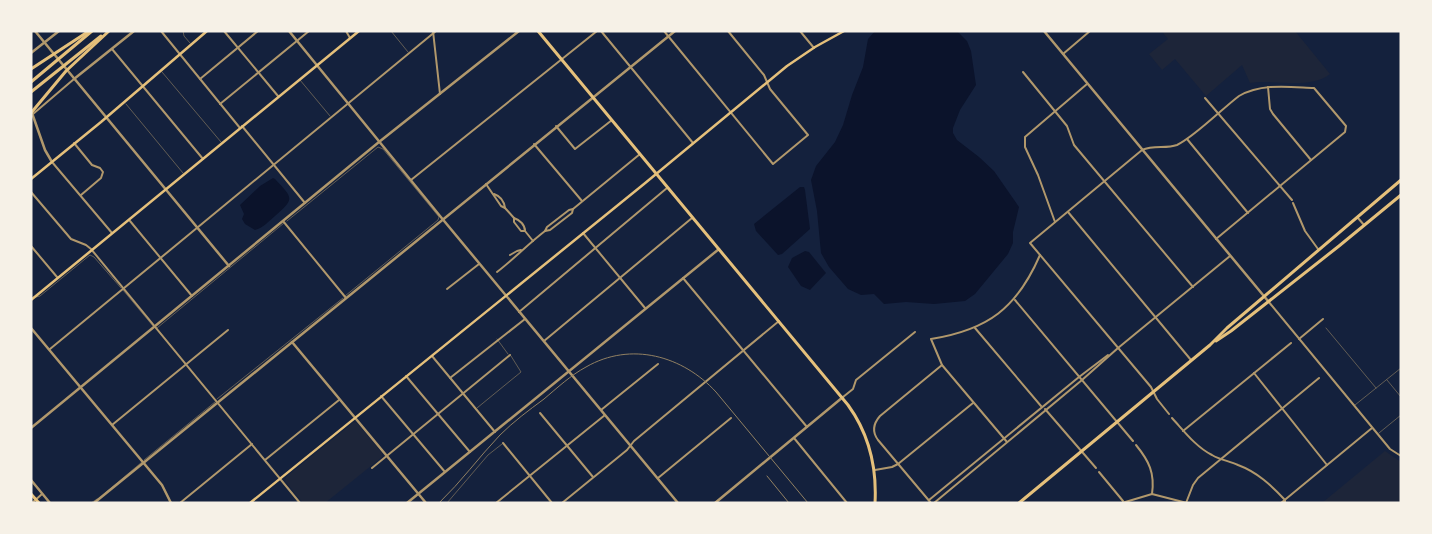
<svg xmlns="http://www.w3.org/2000/svg" width="1432" height="534" font-family="Roboto,sans-serif">
  <rect width="100%" height="100%" fill="#14213d"/>
  <g fill="#1d2539">
    <path d="M 1165,31 L 1295,31 L 1330,74 C 1311,90 1274,79 1250,83 L 1242,65 L 1206,96 L 1175,59 L 1162,70 L 1149,54 L 1168,39 L 1163,33 Z"/>
    <polygon points="354,422 357,423 382,453 382,457 325,503 303,503 285,481 286,477"/>
    <polygon points="1385,451 1401,462 1401,503 1322,503"/>
  </g>
  <g fill="#0b132b">
    <polygon points="875,31 957,31 967,41 971,51 976,85 960,110 953,128 953,133 957,140 979,157 994,171 1019,207 1013,232 1013,243 1008,254 975,294 965,301 934,304 906,302 884,304 874,294 861,295 848,289 829,267 821,253 817,211 811,180 816,166 835,142 843,125 852,95 863,67 868,39"/>
    <path d="M 273,178 L 275,179 C 293,198 295,199 275,216 C 269,221 263,228 255,230 L 245,224 L 242,219 L 244,214 L 240,205 L 260,186 Z"/>
    <polygon points="800,187 804,187 805,190 810,229 782,254 778,255 756,231 754,224"/>
    <polygon points="805,251 809,252 826,273 810,290 801,286 788,267 792,258"/>
  </g>
  <g fill="none" stroke-linecap="round" stroke-linejoin="round">
    <g stroke="#b1986c" stroke-width="0.5">
      <polyline points="183,31 184,36 190,43"/>
      <polyline points="391,31 408,52"/>
      <polyline points="162,72 221,142"/>
      <polyline points="300,80 330,116"/>
      <polyline points="126,104 183,173"/>
      <polyline points="287,221 378,147 383,149 439,217 438,220 345,296"/>
      <polyline points="123,290 153,326"/>
      <polyline points="36,297 40,296 90,255 94,257 121,288"/>
      <polyline points="157,328 284,223"/>
      <polyline points="1326,328 1376,388"/>
      <polyline points="497,339 508,354"/>
      <polyline points="1387,380 1401,397"/>
      <polyline points="217,399 343,298"/>
      <polyline points="1355,405 1401,368"/>
      <polyline points="477,408 521,372 511,356"/>
      <polyline points="1379,433 1401,415"/>
      <polyline points="144,460 215,402"/>
      <polyline points="104,494 142,462"/>
      <polyline points="91,503 97,499"/>
      <polyline points="447,503 488,455 502,444"/>
    </g>
    <g stroke="#b1986c" stroke-width="2">
      <polyline points="161,31 240,128"/>
      <polyline points="224,31 278,96"/>
      <polyline points="346,31 350,38"/>
      <polyline points="433,31 440,94"/>
      <polyline points="601,31 693,143"/>
      <polyline points="664,31 773,164 808,135 770,89 764,75 728,31"/>
      <polyline points="800,31 814,48"/>
      <polyline points="112,49 203,159"/>
      <polyline points="1063,54 1090,31"/>
      <polyline points="1023,72 1067,126 1074,145 1193,287"/>
      <polyline points="200,79 258,31"/>
      <polyline points="1268,87 1270,109 1273,114 1311,160"/>
      <polyline points="1205,98 1292,200"/>
      <polyline points="220,104 309,31"/>
      <polyline points="33,114 74,79"/>
      <polyline points="242,126 305,203"/>
      <polyline points="556,126 575,149 612,120"/>
      <polyline points="1187,139 1248,213"/>
      <polyline points="74,143 92,165 100,168 103,172 101,178 81,195"/>
      <polyline points="534,144 582,201"/>
      <polyline points="52,162 112,233"/>
      <polyline points="411,180 597,31"/>
      <polyline points="486,184 501,206 505,208 514,218 514,222 521,231 525,231 533,241"/>
      <polyline points="31,192 71,239 86,245 91,249 300,503"/>
      <path d="M 494,194 C 500,196 504,201 505,208"/>
      <polyline points="1293,203 1305,231 1318,249"/>
      <polyline points="573,209 640,154"/>
      <polygon points="573,209 572,213 550,230 545,231 547,227 569,210"/>
      <polyline points="1068,212 1191,360"/>
      <path d="M 514,218 C 520,220 525,225 525,231"/>
      <polyline points="1358,218 1364,225"/>
      <polyline points="130,221 192,296"/>
      <polyline points="283,221 346,298"/>
      <polyline points="1055,222 1038,175 1025,147 1025,137 1087,84"/>
      <polyline points="583,233 645,308"/>
      <polyline points="31,246 57,277"/>
      <polyline points="510,255 517,251 521,250"/>
      <path d="M 497,272 C 514,259 528,244 545,231"/>
      <polyline points="683,278 807,427"/>
      <polyline points="447,289 479,264"/>
      <polyline points="1015,300 1133,441"/>
      <polyline points="1268,301 1390,449 1401,456"/>
      <polyline points="519,312 667,188"/>
      <polyline points="975,328 1041,406"/>
      <polyline points="1299,339 1323,319"/>
      <polyline points="544,341 692,218"/>
      <polyline points="50,349 436,31"/>
      <polyline points="432,356 495,432"/>
      <polyline points="1254,373 1327,465"/>
      <polyline points="406,376 470,452"/>
      <polyline points="450,378 525,319"/>
      <polyline points="381,396 445,472"/>
      <polyline points="843,397 853,389 856,380 915,332"/>
      <polyline points="1045,409 1096,468"/>
      <polyline points="601,410 658,364"/>
      <polyline points="540,413 593,477"/>
      <path d="M 1169,414 L 1157,399 L 1151,387 L 1030,243 L 1142,150 C 1154,145 1166,149 1177,145 C 1193,138 1223,108 1239,96 C 1262,83 1289,87 1314,88 L 1346,126 L 1345,132 L 1216,239"/>
      <path d="M 1172,418 C 1184,431 1196,447 1212,455 C 1220,460 1230,461 1238,465 C 1257,472 1271,485 1285,500 L 1285,503"/>
      <polyline points="112,425 228,330"/>
      <polyline points="1183,431 1291,343"/>
      <polyline points="794,438 847,503"/>
      <path d="M 1007,442 L 942,365 L 931,339 C 988,330 1017,308 1040,255"/>
      <polyline points="503,443 552,503"/>
      <path d="M 1136,445 C 1149,461 1155,473 1152,494"/>
      <polyline points="265,460 339,400"/>
      <polyline points="372,468 510,355"/>
      <polyline points="875,470 892,467 898,464 973,403"/>
      <polyline points="1099,472 1123,501"/>
      <polyline points="658,478 731,418"/>
      <polyline points="929,500 1079,377 1108,355"/>
      <polyline points="32,503 42,494"/>
      <polyline points="180,503 252,444"/>
      <polyline points="496,503 605,415"/>
      <polyline points="562,503 627,450 634,441 779,321"/>
      <path d="M 931,503 L 878,440 C 872,432 873,424 880,416 L 942,365"/>
      <polyline points="934,503 1082,380 1118,348 1230,256"/>
      <polyline points="1122,503 1152,494 1187,503"/>
      <polyline points="1186,503 1193,485 1198,478 1319,378"/>
      <polyline points="1281,503 1372,428"/>
    </g>
    <g stroke="#b1986c" stroke-width="2.5">
      <polyline points="35,31 229,266"/>
      <polyline points="289,31 440,216 678,503"/>
      <polyline points="1044,31 1268,301"/>
      <polyline points="31,53 59,31"/>
      <polyline points="74,79 134,31"/>
      <polyline points="32,113 45,150 52,162"/>
      <polyline points="31,328 162,485 171,503"/>
      <polyline points="292,342 426,503"/>
      <polyline points="31,428 379,142 519,31"/>
      <polyline points="31,480 50,503"/>
      <polyline points="94,503 675,31"/>
      <polyline points="407,503 719,249"/>
      <polyline points="715,503 843,397"/>
    </g>
    <g stroke="#e5c07b" stroke-width="2.5">
      <polyline points="31,179 101,122 207,31"/>
      <polyline points="31,300 359,31"/>
      <polyline points="250,503 644,184 787,66 815,47 844,31"/>
    </g>
    <path stroke="#e5c07b" stroke-width="3" d="M 538,31 L 848,405 C 869,434 877,467 875,503"/>
    <g stroke="#e5c07b" stroke-width="3">
      <polyline points="1216,341 1231,331 1339,246 1401,195"/>
      <polyline points="1019,503 1210,345 1227,328 1401,180"/>
    </g>
    <g stroke="#e5c07b" stroke-width="3">
      <polyline points="31,69 89,31"/>
      <polyline points="31,82 92,31"/>
      <polyline points="31,92 101,36"/>
      <polyline points="31,113 66,71 109,31"/>
      <polyline points="31,494 39,503"/>
    </g>
    <g stroke="#918062" stroke-width="1">
      <polyline points="767,476 789,503"/>
      <path d="M 439,503 C 461,482 479,457 500,435 C 513,422 529,410 544,399 C 557,388 571,375 586,367 C 631,341 683,356 716,392 L 808,503"/>
    </g>
  </g>
  <rect width="1432" height="534" fill="none" stroke="#f6f1e7" stroke-width="65"/>
</svg>
